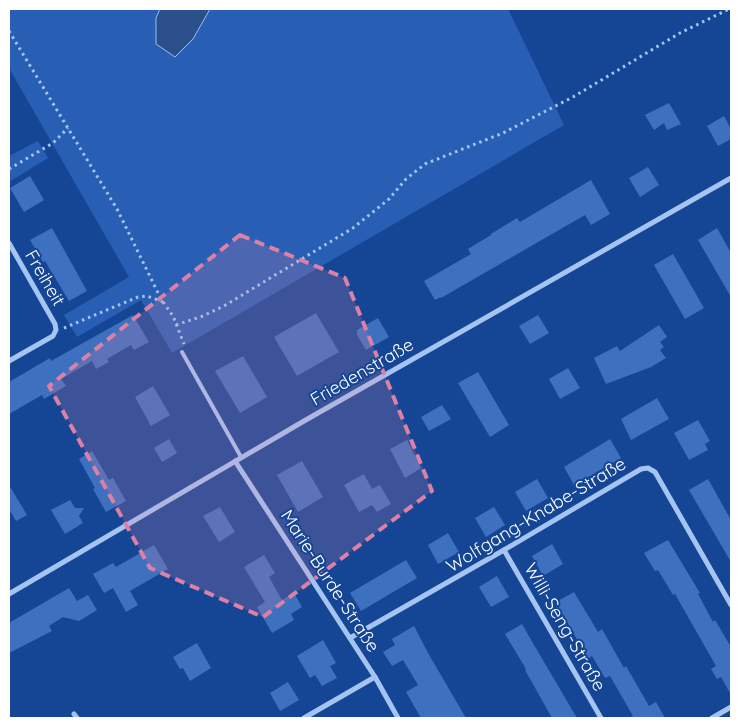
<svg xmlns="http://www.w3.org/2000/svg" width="740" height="727" font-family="Quicksand,sans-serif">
  <rect width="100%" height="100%" fill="#154696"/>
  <g fill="#285fb5">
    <polygon points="9,9 160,9 156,18 193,39 210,9 508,9 564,125 172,353 141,300 77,337 64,315 129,277 9,68"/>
    <polygon points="38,141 48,158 9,182 9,156"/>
  </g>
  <polygon fill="#2b4f8a" stroke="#98bef5" points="160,9 210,9 193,39 175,57 156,44 156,18"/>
  <g fill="#3d70be">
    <polygon points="669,103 681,124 667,130 664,123 654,130 645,115"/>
    <polygon points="724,116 731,129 731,139 718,146 707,126"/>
    <polygon points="648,167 659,185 640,197 629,178"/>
    <polygon points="30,176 44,200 24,212 10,188"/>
    <polygon points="591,180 610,214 591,225 585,215 441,298 441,297 435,300 424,281 471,254 468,249 491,235 491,234 517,218 520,222"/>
    <polygon points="52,228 87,291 69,301 45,261 43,262 30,240"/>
    <polygon points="717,228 731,253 731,297 698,240"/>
    <polygon points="673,254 704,308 685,319 654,265"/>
    <polygon points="316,313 339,352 297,376 274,337"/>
    <polygon points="133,315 149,342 134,350 131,345 107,359 109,362 96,369 92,361 61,379 66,386 44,399 42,395 9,414 9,382 50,358 51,361"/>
    <polygon points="538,315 549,333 530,344 519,326"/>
    <polygon points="378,318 389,337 366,350 357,335 357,330"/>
    <polygon points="659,325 667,337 660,342 664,347 660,350 666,358 651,367 606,384 594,358 617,346 620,351"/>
    <polygon points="243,356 267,397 240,413 215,371"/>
    <polygon points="568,368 580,388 560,399 549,379"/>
    <polygon points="478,372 509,425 490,437 458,383"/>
    <polygon points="153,386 170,415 151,426 135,397"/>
    <polygon points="657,398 669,419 631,440 621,419"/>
    <polygon points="442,405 451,419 429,431 421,417"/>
    <polygon points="698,420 710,441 705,444 708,450 689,460 674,433"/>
    <polygon points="169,439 177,453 162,462 154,448"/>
    <polygon points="610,439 621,458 574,485 564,467"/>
    <polygon points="407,440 421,468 405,478 390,449"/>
    <polygon points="92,451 109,480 113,478 126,501 106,512 93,489 95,488 79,459"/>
    <polygon points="302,461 323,497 298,512 277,475"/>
    <polygon points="364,474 372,489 380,485 391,504 377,512 372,505 359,512 344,485"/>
    <polygon points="537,479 548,498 526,511 515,492"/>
    <polygon points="708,479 731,520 731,562 689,490"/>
    <polygon points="9,485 27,515 16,521 9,509"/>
    <polygon points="70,500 75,508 84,508 79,516 83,523 65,534 51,510"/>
    <polygon points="220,507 235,532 219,542 203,516"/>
    <polygon points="494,507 505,525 486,537 475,518"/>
    <polygon points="448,533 459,552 438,564 428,545"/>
    <polygon points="668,540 700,593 698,594 713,622 715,620 731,647 731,695 721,677 717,679 711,669 716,666 675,594 673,595 658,570 655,571 644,553"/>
    <polygon points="552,544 563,564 543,576 532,556"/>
    <polygon points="154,545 168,569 130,591 138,605 126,612 113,588 104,593 93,574 113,563 116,567"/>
    <polygon points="264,555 275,573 269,577 282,600 294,593 302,607 291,614 294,620 272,633 257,607 265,602 244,567"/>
    <polygon points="406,560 417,578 361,611 350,593"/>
    <polygon points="497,576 509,597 491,607 479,587"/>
    <polygon points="69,588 77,601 88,595 97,610 79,621 63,617 49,626 52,631 9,653 9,623"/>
    <polygon points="574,592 598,632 602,629 624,668 626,666 649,706 656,702 665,718 628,718 633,716 610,676 605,678 592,656 588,659 556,602"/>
    <polygon points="522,624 534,645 577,718 552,718 525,670 526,669 505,634"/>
    <polygon points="414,626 428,653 466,718 421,718 406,692 418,685 403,660 392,666 383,652 395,645 392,639"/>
    <polygon points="323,640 336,663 330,666 337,678 322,686 315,675 310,678 297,656"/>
    <polygon points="197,643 211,668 190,681 183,668 180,669 173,657"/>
    <polygon points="288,682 299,700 280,711 270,693"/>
  </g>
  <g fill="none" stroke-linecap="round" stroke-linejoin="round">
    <g stroke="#a5c4f2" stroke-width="3" stroke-dasharray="2.5 4" stroke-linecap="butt">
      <polyline points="9,31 117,209 161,299 173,316 184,344"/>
      <polyline points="9,169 53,143 68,128"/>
      <polyline points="176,325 203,316 224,306 353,228 389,199 406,179 425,164 503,133 573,97 680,33 729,9"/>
      <polyline points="64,328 138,297 147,296 163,302"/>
    </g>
    <polyline stroke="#a5c4f2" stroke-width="4" points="182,352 241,457"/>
    <g stroke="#a5c4f2" stroke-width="5">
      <polyline points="9,243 55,324 56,330 53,336 9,361"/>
      <polyline points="235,461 375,677 398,718"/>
      <polyline points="504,550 601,718"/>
      <polyline points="9,594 304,421 731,178"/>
      <polyline points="350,638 504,550 641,469 648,468 655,472 731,605"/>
      <polyline points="74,714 77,718"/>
      <polyline points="304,718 375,677"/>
      <polyline points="712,718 731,707"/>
    </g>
  </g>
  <path fill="#dd80a5" fill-opacity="0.2" stroke="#dd80a5" stroke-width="4" stroke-dasharray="10 6" stroke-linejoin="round" d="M 240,235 L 345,278 L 432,491 L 263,617 L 150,568 L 49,386 Z"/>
  <g text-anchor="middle" stroke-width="4" stroke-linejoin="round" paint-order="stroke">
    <g font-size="18" fill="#fff" stroke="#154696">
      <text transform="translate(45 278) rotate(60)" y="6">Freiheit</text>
      <text transform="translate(362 372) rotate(-30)" y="6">Friedenstraße</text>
      <text transform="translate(536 515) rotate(-31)" y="6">Wolfgang-Knabe-Straße</text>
      <text transform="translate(330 581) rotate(57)" y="6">Marie-Burde-Straße</text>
      <text transform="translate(565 627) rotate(60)" y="6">Willi-Seng-Straße</text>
    </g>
  </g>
  <rect width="740" height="727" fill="none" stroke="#ffffff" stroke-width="20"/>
</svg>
